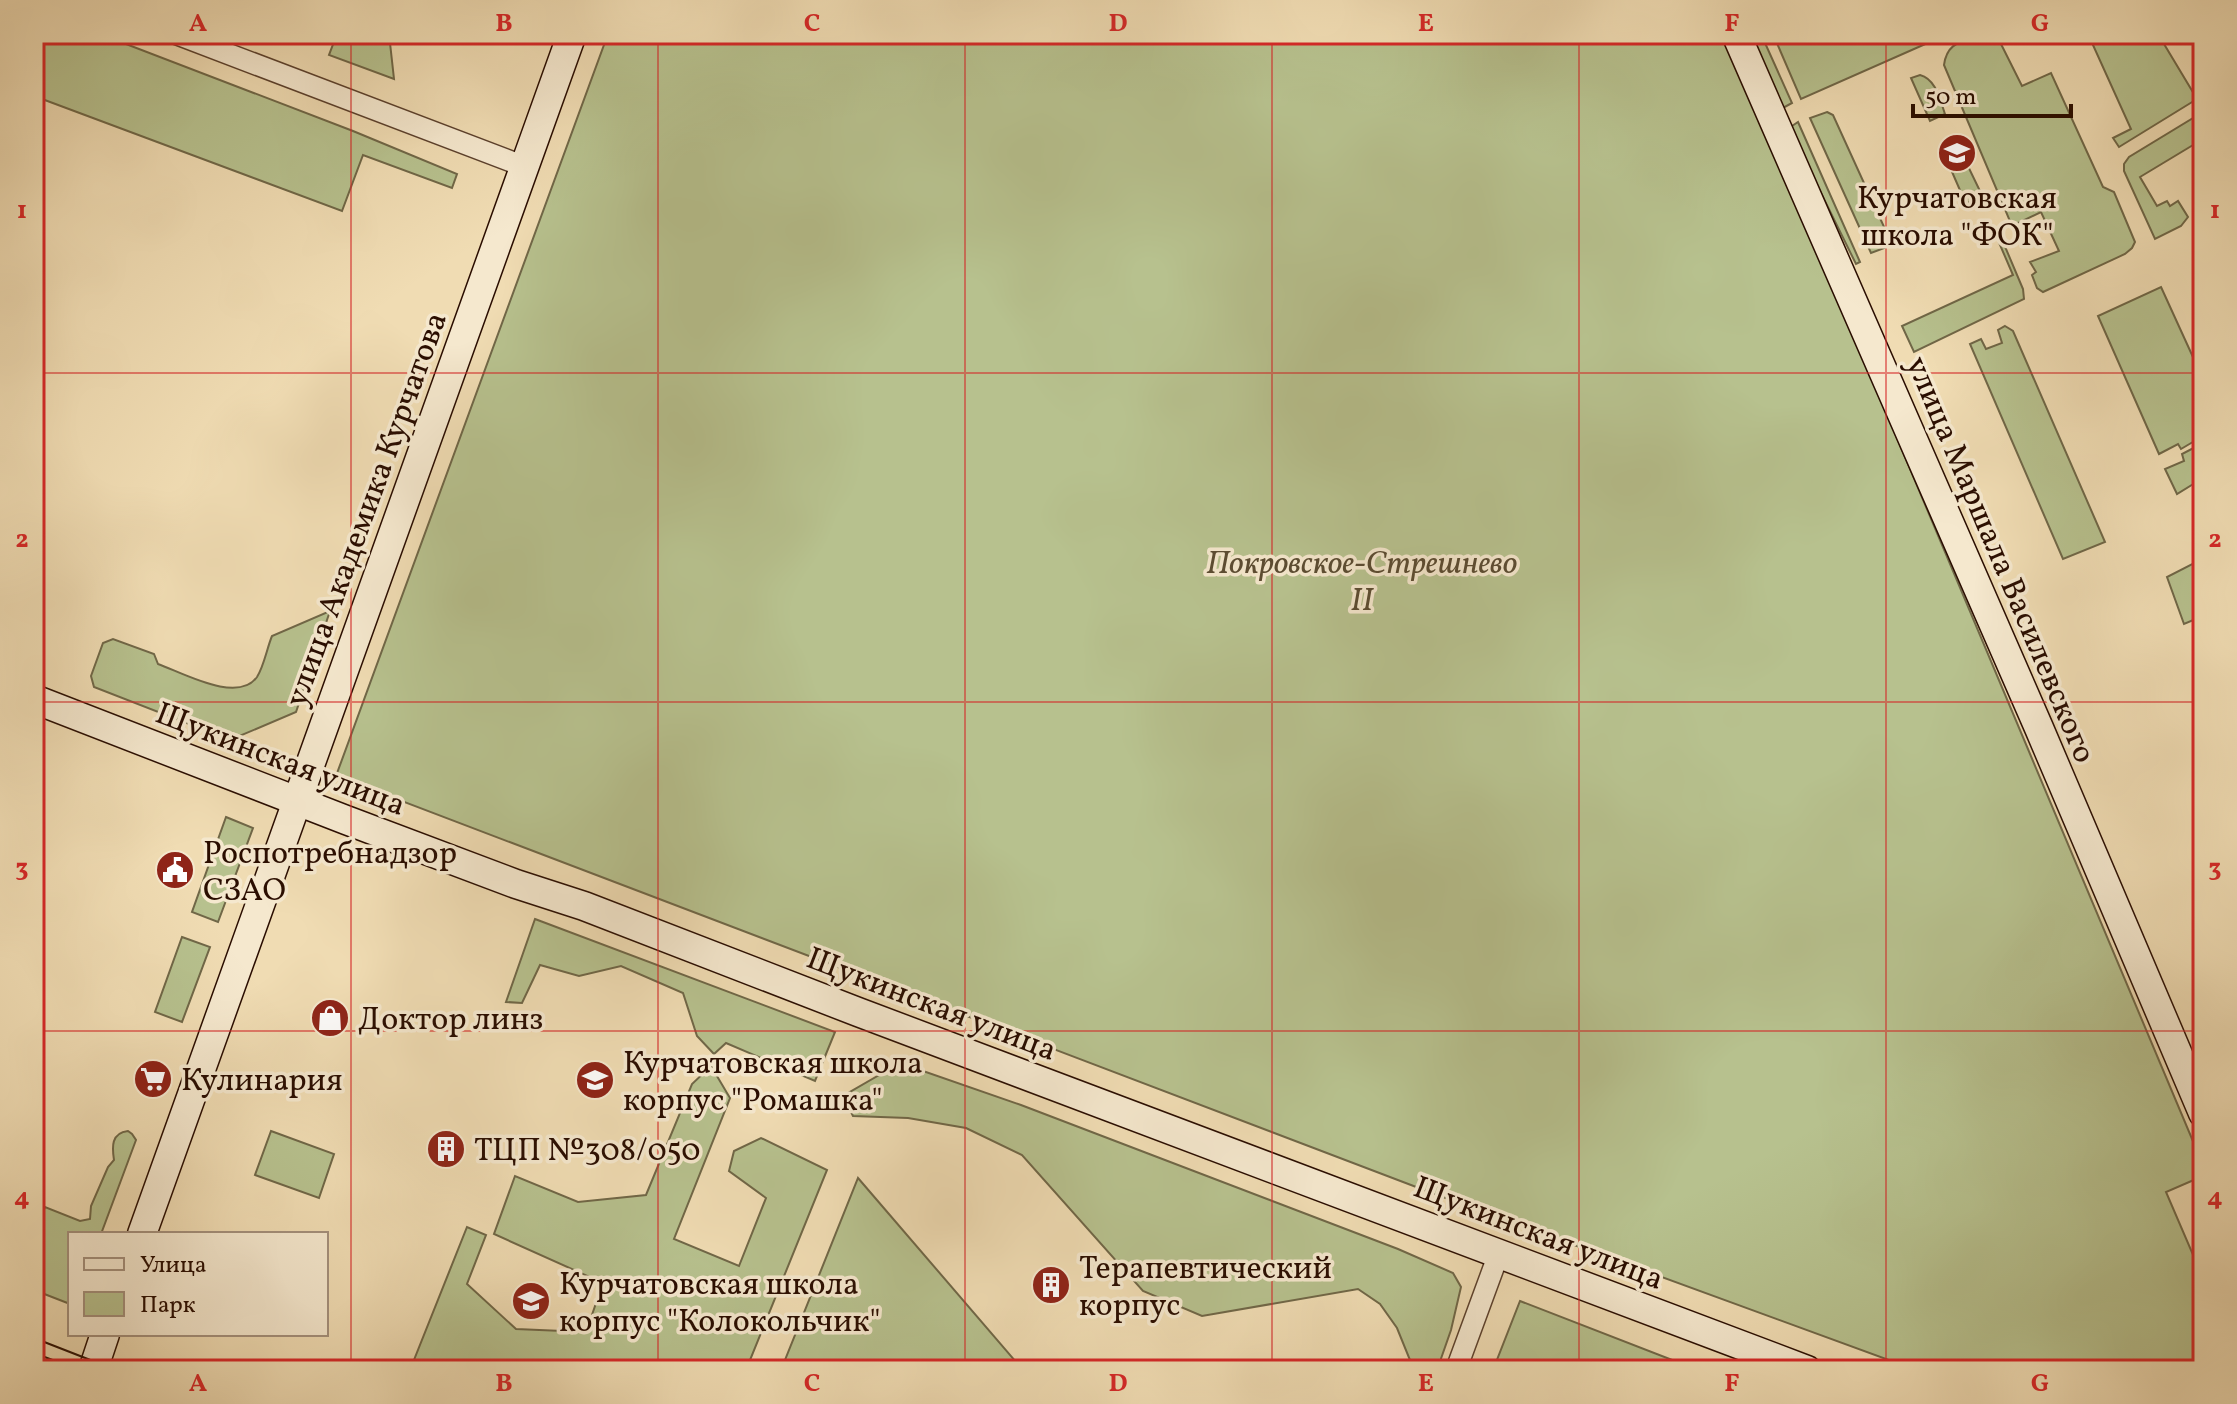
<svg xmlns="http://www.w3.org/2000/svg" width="2237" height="1404" font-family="Vollkorn,serif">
  <rect width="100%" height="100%" fill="#f0dcb3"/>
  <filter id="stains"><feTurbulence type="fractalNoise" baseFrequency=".0025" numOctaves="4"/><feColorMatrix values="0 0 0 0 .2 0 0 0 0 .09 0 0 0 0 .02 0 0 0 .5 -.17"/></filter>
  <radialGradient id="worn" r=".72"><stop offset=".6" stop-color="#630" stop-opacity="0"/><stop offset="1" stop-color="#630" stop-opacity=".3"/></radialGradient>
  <g fill="#b7c18e" stroke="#706747" stroke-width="2">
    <polygon points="34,34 100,34 353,131 457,174 452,188 363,155 342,211 34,96"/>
    <polygon points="337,34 389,34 394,79 329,55"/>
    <polygon points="608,34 1722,34 1852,331 2203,1165 2203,1176 2166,1192 2203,1278 2203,1370 1916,1370 1432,1193 336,776"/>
    <polygon points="1748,34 1761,34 1792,103 1781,109"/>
    <polygon points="1773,34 1948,34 1801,99"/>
    <path d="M 1981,34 L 1996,34 L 2022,86 L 2051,73 L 2103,187 L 2114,192 L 2135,242 L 2132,248 L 2125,254 L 2043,292 L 2037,288 L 2032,275 L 2036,272 L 2030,262 L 2059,251 L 2041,212 L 2012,226 L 1944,65 C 1947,42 1962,42 1981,34 Z"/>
    <polygon points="2088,34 2158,34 2197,99 2119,147 2113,138 2131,129"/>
    <path d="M 1920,75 C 1936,79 1940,100 1945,114 L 1930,121 L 1911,78 Z"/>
    <polygon points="1827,112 1833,115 1890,240 1887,247 1871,253 1810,118"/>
    <polygon points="2203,112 2203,139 2140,177 2157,206 2167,201 2170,206 2178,201 2188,217 2181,226 2155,239 2124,171 2124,164 2129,157"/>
    <polygon points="1798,122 1860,262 1856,264 1789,128"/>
    <polygon points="1964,158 1980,191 1977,198 1966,204 1949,165"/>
    <polygon points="1991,224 1998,230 2023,289 2024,299 1914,352 1902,326 2013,275"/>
    <polygon points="2161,287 2203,379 2203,436 2181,449 2178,444 2159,454 2098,316"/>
    <polygon points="2005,326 2013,331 2105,542 2063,559 1970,344 1981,339 1986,349 2002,343 1998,330"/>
    <polygon points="2203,443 2203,478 2177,494 2165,469 2184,461 2182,454"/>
    <polygon points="2202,559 2203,616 2184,624 2167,577"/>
    <path d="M 330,611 L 296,712 L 230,740 L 94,687 L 91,676 L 103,643 L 113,639 L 154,654 L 158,664 C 183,673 238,704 257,677 C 264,666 267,648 272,636 Z"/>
    <polygon points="226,817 253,828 218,922 192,912"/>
    <polygon points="535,919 835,1032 815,1081 726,1043 714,1054 697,1036 683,993 621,966 579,976 540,965 522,1003 506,1002"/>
    <polygon points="182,937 210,947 182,1022 155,1012"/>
    <polygon points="900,1063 1021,1105 1398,1249 1453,1273 1461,1287 1451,1330 1437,1370 1414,1370 1397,1328 1380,1304 1358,1289 1202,1316 1143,1291 1022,1155 966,1128 908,1118 853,1116 843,1096"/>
    <polygon points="711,1066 730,1098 674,1239 739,1266 766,1198 729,1171 734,1151 761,1138 827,1170 746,1370 410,1370 467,1227 486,1235 467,1284 516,1329 586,1332 603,1283 494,1234 515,1176 578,1202 646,1195 692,1084"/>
    <path d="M 128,1131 L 132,1134 L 136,1140 L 101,1234 L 70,1234 L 70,1304 L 34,1290 L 34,1236 L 45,1207 L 80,1221 L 90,1219 L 91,1206 L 108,1167 L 114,1160 C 112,1147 111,1133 128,1131 Z"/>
    <polygon points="271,1131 334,1154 319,1198 255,1175"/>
    <polygon points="858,1178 1023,1370 781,1370"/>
    <polygon points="1520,1301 1698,1370 1493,1370"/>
  </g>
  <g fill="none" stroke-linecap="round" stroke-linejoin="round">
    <g stroke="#5c412d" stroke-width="23">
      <g id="minor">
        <polyline points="176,34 523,166"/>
        <polyline points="1456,1370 1499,1253"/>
      </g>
    </g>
    <g stroke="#2a0d00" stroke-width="31">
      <g id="secondary">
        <polyline points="1736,34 2039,728 2203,1113"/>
        <polyline points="34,699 346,820 516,884 584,906 858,1012 1807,1370"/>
        <polyline points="142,1234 572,34"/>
        <polyline points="93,1370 105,1334"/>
      </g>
    </g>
    <use href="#minor" stroke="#f5e8ce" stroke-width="20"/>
    <use href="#secondary" stroke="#f5e8ce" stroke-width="28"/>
    <g stroke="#2a0d00" stroke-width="2">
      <polyline points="34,1338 116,1370"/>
      <polyline points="34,1353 79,1370"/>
    </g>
  </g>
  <path fill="none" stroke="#d62828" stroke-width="2" stroke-opacity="0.55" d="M 351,34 L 351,1370M 658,34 L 658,1370M 965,34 L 965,1370M 1272,34 L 1272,1370M 1579,34 L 1579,1370M 1886,34 L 1886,1370M 34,373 L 2203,373M 34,702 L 2203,702M 34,1031 L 2203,1031"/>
  <defs>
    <g id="school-disc" transform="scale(2)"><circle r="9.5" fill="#8f2418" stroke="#f5e8ce"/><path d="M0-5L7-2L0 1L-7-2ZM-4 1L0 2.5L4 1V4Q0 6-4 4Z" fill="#fff"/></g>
    <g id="civic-disc" transform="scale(2)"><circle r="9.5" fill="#8f2418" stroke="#f5e8ce"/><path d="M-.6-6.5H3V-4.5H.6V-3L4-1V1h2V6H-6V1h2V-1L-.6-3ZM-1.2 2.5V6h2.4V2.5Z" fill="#fff"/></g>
    <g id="shop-disc" transform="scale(2)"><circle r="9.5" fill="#8f2418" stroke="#f5e8ce"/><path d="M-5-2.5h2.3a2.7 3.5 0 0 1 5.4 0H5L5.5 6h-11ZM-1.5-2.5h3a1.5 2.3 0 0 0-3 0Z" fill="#fff"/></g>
    <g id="supermarket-disc" transform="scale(2)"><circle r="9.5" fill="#8f2418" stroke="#f5e8ce"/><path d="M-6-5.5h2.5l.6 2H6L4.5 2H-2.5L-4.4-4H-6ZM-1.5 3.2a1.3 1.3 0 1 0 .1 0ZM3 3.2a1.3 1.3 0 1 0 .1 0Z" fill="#fff"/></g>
    <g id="building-disc" transform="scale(2)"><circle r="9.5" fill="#8f2418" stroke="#f5e8ce"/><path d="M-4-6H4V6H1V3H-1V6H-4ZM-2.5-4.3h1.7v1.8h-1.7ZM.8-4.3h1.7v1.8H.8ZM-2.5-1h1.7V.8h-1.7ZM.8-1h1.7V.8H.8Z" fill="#fff"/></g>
  </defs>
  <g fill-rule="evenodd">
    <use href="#school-disc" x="1957" y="153"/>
    <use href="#civic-disc" x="175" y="870"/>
    <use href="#shop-disc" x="330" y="1018"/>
    <use href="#supermarket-disc" x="153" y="1079"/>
    <use href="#school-disc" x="595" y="1080"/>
    <use href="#building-disc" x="446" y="1149"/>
    <use href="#building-disc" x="1051" y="1285"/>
    <use href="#school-disc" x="531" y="1301"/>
  </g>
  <g text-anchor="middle" stroke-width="7" stroke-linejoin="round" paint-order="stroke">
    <g font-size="32" fill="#2a0d00" stroke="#f5e8ce" text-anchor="start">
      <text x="1957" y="208" text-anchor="middle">Курчатовская<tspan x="1957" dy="37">школа "ФОК"</tspan></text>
      <text x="203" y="863">Роспотребнадзор<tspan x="203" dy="37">СЗАО</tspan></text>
      <text x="358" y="1029">Доктор линз</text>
      <text x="623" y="1073">Курчатовская школа<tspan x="623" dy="37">корпус "Ромашка"</tspan></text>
      <text x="181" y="1090">Кулинария</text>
      <text x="474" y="1160">ТЦП №308/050</text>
      <text x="1079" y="1278">Терапевтический<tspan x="1079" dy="37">корпус</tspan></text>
      <text x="559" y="1294">Курчатовская школа<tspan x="559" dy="37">корпус "Колокольчик"</tspan></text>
    </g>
    <g font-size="32" fill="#2a0d00" stroke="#f5e8ce">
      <text transform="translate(365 509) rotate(-70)" y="11">улица Академика Курчатова</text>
      <text transform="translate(2002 559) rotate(67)" y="11">улица Маршала Василевского</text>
      <text transform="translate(281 758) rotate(21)" y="11">Щукинская улица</text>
      <text transform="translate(932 1003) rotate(21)" y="11">Щукинская улица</text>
      <text transform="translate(1539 1232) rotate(21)" y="11">Щукинская улица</text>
    </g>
    <g font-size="32" font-style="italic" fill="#5b4c32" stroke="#f5e8ce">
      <text x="1362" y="573">Покровское-Стрешнево<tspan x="1362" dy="37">II</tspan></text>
    </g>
  </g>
  <rect width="2237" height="1404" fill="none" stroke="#f0dcb3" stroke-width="88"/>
  <rect x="68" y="1232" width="260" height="104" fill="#f5e8ce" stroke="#a4907c" stroke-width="2"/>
  <rect x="84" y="1258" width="40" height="12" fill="#f5e8ce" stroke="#a4907c" stroke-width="2"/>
  <text x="140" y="1272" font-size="24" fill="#2a0d00">Улица</text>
  <rect x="84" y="1292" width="40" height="24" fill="#b7c18e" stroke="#a4907c" stroke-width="2"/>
  <text x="140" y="1312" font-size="24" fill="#2a0d00">Парк</text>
  <path d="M1913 104v12h158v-12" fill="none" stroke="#2a0d00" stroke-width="4"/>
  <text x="1925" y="104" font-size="24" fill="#2a0d00" stroke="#f5e8ce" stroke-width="6" paint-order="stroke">50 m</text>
  <rect x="44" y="44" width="2149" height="1316" fill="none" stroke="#d62828" stroke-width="3"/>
  <g font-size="26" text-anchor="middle" font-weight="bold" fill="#d62828">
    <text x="198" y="31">A</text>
    <text x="504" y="31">B</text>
    <text x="812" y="31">C</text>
    <text x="1118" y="31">D</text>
    <text x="1426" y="31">E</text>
    <text x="1732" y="31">F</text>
    <text x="2040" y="31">G</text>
    <text x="22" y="218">1</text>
    <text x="2215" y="218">1</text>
    <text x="22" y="547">2</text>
    <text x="2215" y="547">2</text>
    <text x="22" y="876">3</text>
    <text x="2215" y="876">3</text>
    <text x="22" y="1205">4</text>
    <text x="2215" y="1205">4</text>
    <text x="198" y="1391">A</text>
    <text x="504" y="1391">B</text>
    <text x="812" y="1391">C</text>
    <text x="1118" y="1391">D</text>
    <text x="1426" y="1391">E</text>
    <text x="1732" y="1391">F</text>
    <text x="2040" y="1391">G</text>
  </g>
  <rect width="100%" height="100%" filter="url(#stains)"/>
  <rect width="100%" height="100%" fill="url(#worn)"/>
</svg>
